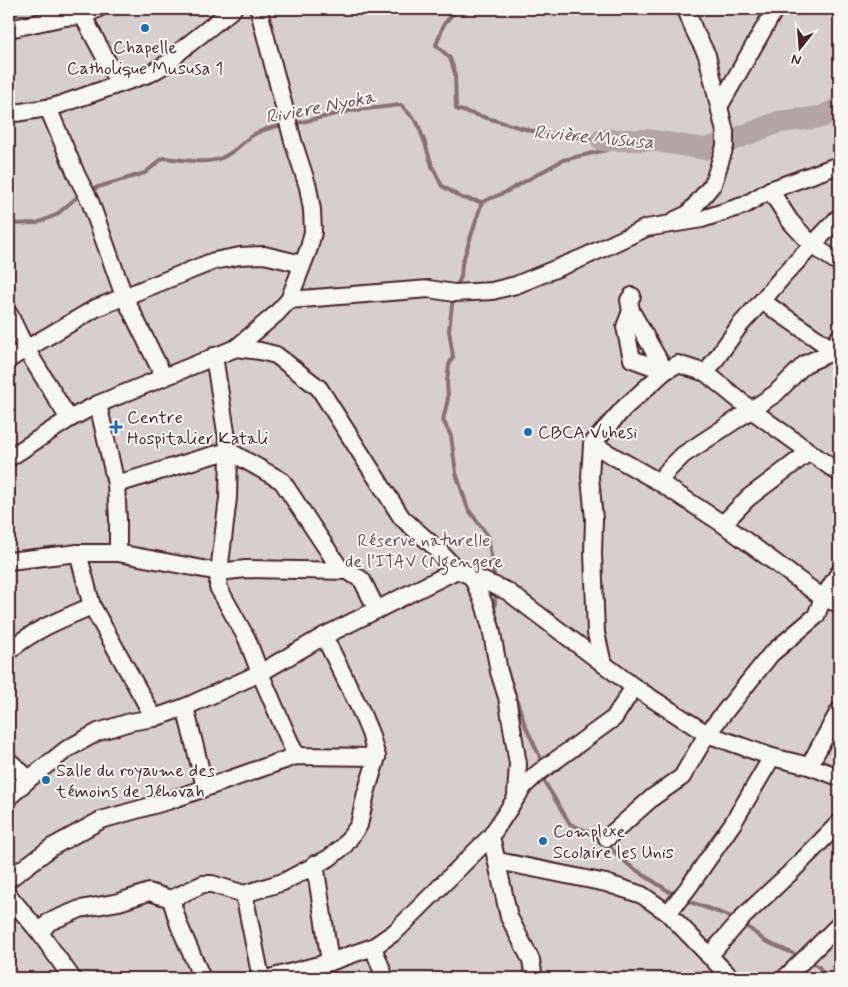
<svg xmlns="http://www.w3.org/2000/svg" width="848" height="987" font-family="Mynerve,sans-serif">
  <rect width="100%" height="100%" fill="#efedea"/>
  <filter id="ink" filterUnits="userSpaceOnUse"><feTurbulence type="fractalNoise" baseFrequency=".02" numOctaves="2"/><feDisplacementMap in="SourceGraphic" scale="10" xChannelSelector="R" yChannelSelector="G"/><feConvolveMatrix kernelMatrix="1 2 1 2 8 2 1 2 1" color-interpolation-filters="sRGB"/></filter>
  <g filter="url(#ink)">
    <rect fill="#d7cfce" stroke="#90777c" x="9" y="9" width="830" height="969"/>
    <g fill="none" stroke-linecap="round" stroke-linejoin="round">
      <g stroke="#8a6f74" stroke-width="4">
        <polyline points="457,9 444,24 436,45 450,58 455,73 456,109 532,131 602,140"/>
        <polyline points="293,124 349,111 401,105 417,122 425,143 432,166 442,186 462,198 482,202 506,192 563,160 649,140"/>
        <path d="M 88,190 L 145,173 L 163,158 C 181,159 204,165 221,158 C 233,154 241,144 250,137 C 259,130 272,127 283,125"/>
        <polyline points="9,224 37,223 56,215 82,193"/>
        <polyline points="456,287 461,277 462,264 482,202"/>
        <polyline points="453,297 449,330 453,357 449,365 447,382 448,399 443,420 451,436 456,473 468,509 488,536 495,581"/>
        <polyline points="494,613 496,590"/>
        <polyline points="505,664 525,725 540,757 539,765"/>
        <polyline points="541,776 570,824 596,835 630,866 676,896"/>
        <polyline points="685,900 737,919"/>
        <polyline points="743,923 765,941 801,957"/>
        <polyline points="809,961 819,967 826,978"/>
      </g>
      <polyline stroke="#b4a4a5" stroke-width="22" points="602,140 649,140 705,149 724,143 779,122 821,117 839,108"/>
      <g stroke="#4a1f2b" stroke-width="20">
        <g id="minor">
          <polyline points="259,9 259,11 293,141 308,187 312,210 313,232 309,248 289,300"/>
          <polyline points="83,16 119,84"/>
          <polyline points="9,29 65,17 83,16 97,9"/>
          <polyline points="720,105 775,9"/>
          <polyline points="48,108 77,176 90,201 124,296 164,377"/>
          <polyline points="9,114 53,107 151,73 171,61 179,52 233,9"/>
          <polyline points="770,190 790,221 812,245 839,263"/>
          <polyline points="675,220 688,214 713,184 725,146 725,132 707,55 694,30 686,9"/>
          <polyline points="632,296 629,300 631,311 665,371 678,364 706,373 750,409 839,473"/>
          <polyline points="762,301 839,354"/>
          <polyline points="9,314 26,349 69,419"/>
          <polyline points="236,348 260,351 276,355 319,388 402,518 436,548 457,570 507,591 634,687 707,734 772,757 809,766 839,777"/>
          <polyline points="214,356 229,451 228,498 219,572 246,569 348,571 362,580 377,610"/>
          <polyline points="9,359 96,308 214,261 240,256 264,255 302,264"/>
          <polyline points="706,373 740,325 762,301 784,275 839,217"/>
          <polyline points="98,404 116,484 118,520 118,553"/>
          <polyline points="592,444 659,482 723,524 823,598 839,604"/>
          <polyline points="9,458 69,419 98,404 236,348 276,314 289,300 429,289 454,293 492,291 516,285 582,258 646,228 702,219 745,205 770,190 839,165"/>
          <polyline points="659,482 669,469 683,455 775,394 805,364 834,351 839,337"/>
          <path d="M 116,484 C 154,474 191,460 229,451 L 282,481 L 341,570"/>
          <polyline points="723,524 748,498 809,452"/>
          <polyline points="78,553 92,606 154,718"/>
          <polyline points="9,561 78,553 118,553 219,572 218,587 247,639 260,673 296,756"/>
          <polyline points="472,577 484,604 491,628 499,672 507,697 518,764 516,795"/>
          <path d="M 9,651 C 33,630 62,619 92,606"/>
          <polyline points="603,664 596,633 593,553 594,519 590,477 592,444 624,408 665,371 632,359 625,327 631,311"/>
          <polyline points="185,707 205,787"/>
          <polyline points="9,761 29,779"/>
          <polyline points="809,766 839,711"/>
          <polyline points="9,797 29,779 67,749 98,732 130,722 154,718 185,707 260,673 324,636 457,570"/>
          <polyline points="491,836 509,917 531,960 534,978"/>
          <polyline points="607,838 653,797 682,777 707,734 771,654 816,616 823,598 839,573"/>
          <polyline points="498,861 606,883 642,895 668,913 731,978"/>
          <polyline points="315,864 330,962"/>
          <polyline points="9,879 52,847 101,820 168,801 296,756 377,757"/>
          <polyline points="244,894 261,978"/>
          <polyline points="9,896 40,933 72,978"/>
          <polyline points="171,899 179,925 202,978"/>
          <polyline points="668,913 688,888 733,823 772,757"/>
          <polyline points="40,933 49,922 80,909 119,902 149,892 171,899 203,884 212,884 244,894 283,882 329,858 344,846 359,825 366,793 377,757 370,733 360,709 324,636"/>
          <polyline points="373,947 385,978"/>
          <polyline points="709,956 744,916 789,874 839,823"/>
          <polyline points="270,978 330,962 373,947 395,932 491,836 524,786 538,773 614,718 634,687"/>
          <polyline points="785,978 839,925"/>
        </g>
      </g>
      <use href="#minor" stroke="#f6f6f2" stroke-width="16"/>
    </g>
  </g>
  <g fill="#1f6fb2" stroke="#f6f6f2" stroke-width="2">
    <circle cx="145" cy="28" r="5"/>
    <path d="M113.5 419.5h5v5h5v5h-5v5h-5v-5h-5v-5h5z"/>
    <circle cx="528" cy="432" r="5"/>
    <circle cx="46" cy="780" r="5"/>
    <circle cx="543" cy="841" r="5"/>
  </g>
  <g text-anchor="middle" stroke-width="4" stroke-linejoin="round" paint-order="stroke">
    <g font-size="18" fill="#4a1f2b" stroke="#f6f6f2" text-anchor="start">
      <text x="145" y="53" text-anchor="middle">Chapelle<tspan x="145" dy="21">Catholique Mususa 1</tspan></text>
      <text x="127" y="423">Centre<tspan x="127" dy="21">Hospitalier Katali</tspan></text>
      <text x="538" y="438">CBCA Vuhesi</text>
      <text x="56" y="776">Salle du royaume des<tspan x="56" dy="21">témoins de Jéhovah</tspan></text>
      <text x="553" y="837">Complexe<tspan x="553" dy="21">Scolaire les Unis</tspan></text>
    </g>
    <g font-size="18" fill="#6d4b54" stroke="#f6f6f2">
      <text x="424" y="546">Réserve naturelle<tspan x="424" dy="21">de l'ITAV (Ngengere</tspan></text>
    </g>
    <g font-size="19" font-style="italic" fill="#6f4e56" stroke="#f6f6f2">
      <text transform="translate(320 106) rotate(-11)" y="7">Riviere Nyoka</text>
      <text transform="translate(594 136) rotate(5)" y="7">Rivière Mususa</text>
    </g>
  </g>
  <rect width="848" height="987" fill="none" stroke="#f6f6f2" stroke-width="30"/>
  <rect x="15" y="15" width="818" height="957" fill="none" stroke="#4a1f2b" stroke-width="2" filter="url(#ink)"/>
  <g transform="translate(800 48) rotate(197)" stroke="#f6f6f2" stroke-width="4" paint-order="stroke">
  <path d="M0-4L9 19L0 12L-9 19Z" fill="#4a1f2b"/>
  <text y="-8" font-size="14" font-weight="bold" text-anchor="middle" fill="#4a1f2b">N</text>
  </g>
</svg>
